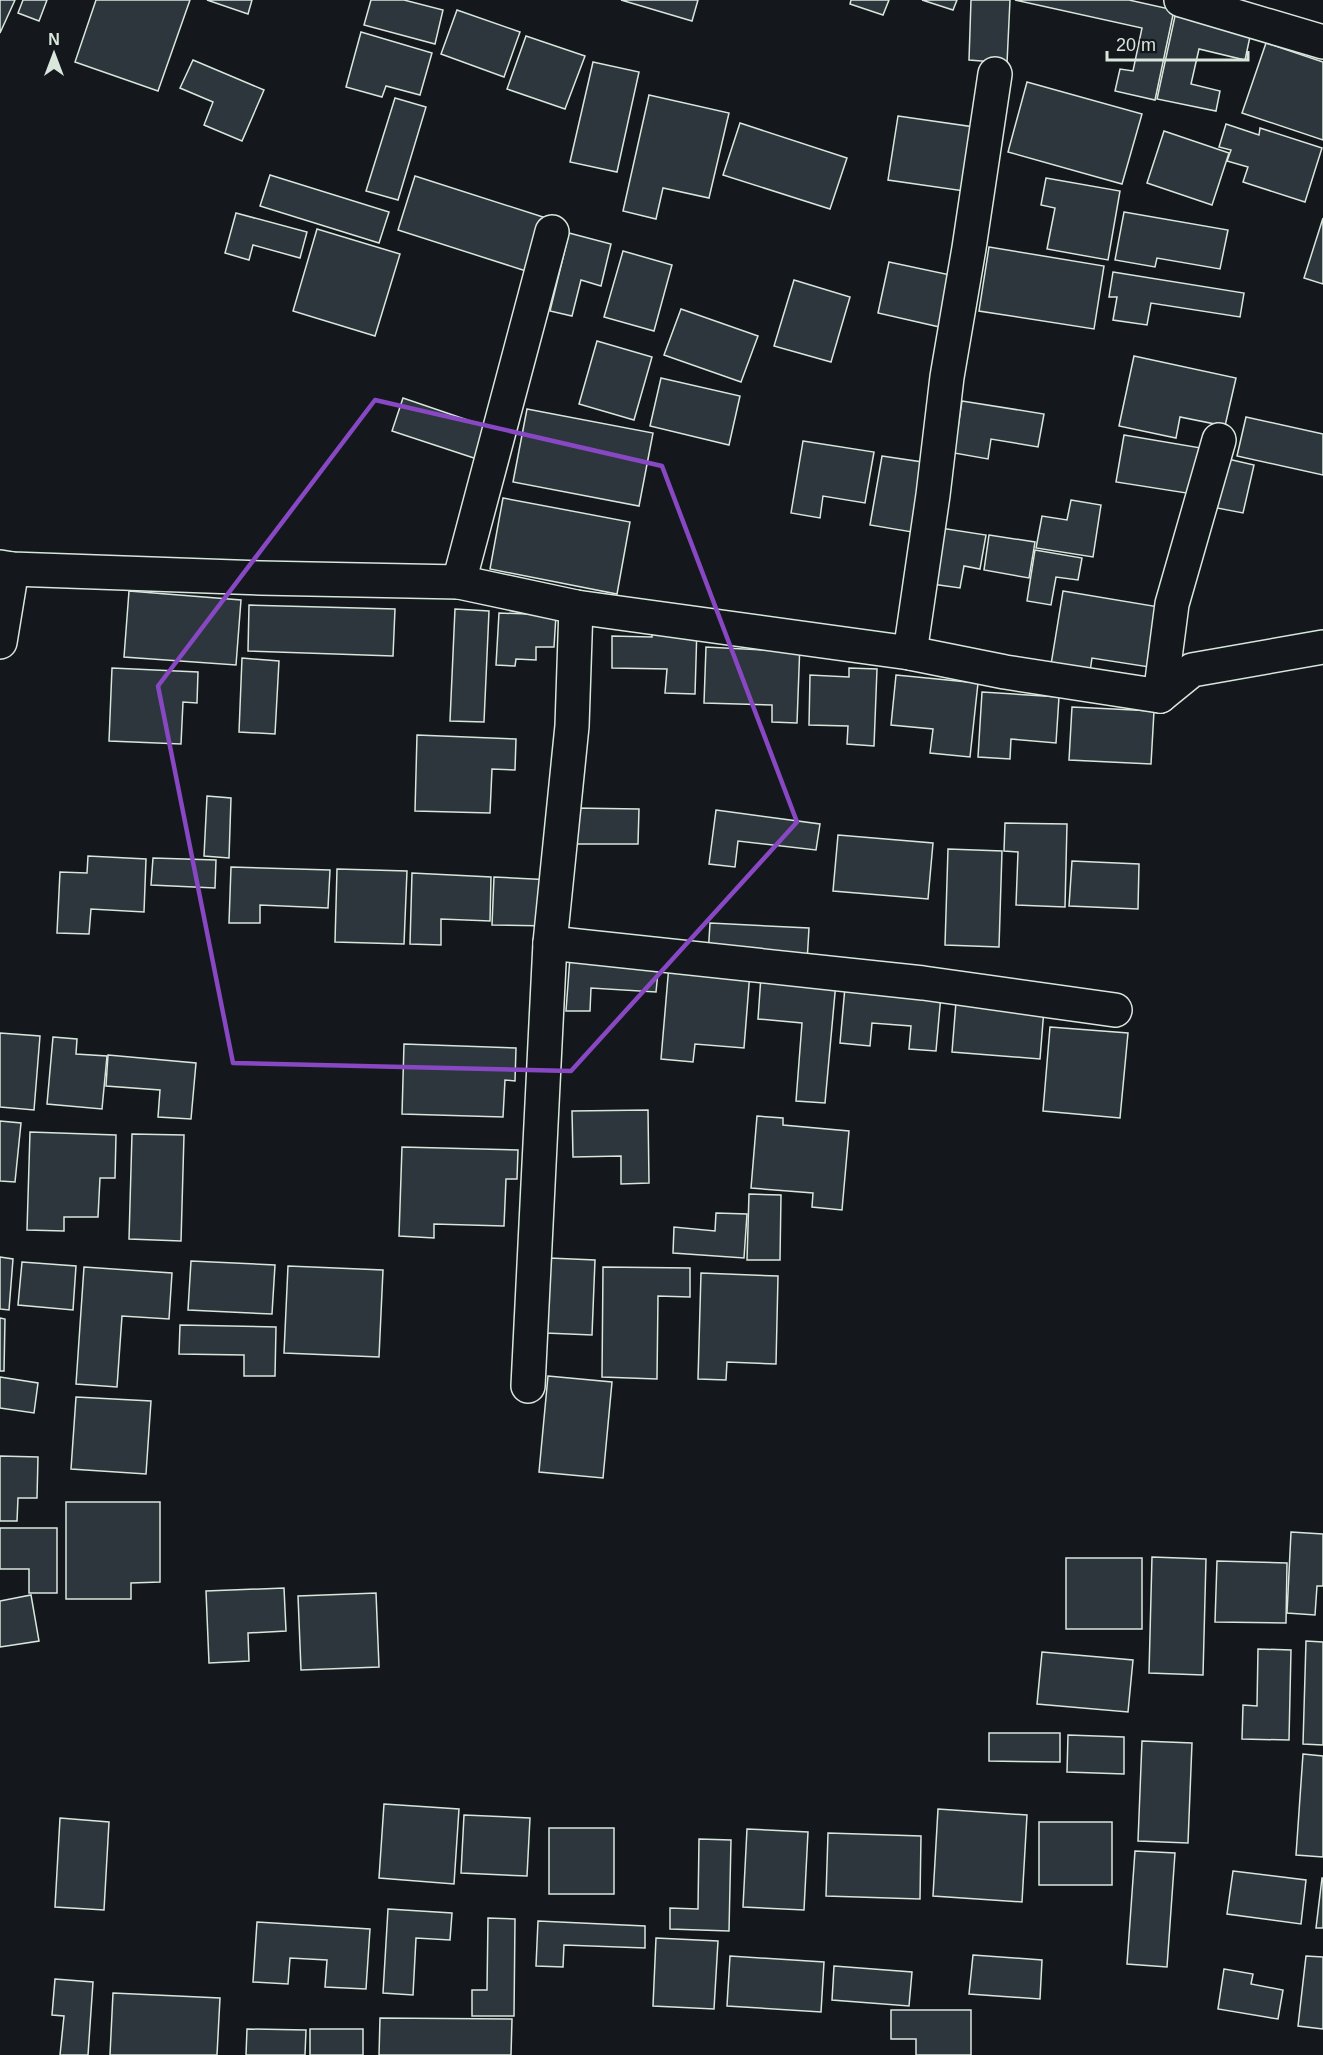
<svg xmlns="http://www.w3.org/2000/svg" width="1323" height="2055" font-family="Helvetica,sans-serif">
  <rect width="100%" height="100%" fill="#14181c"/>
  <g fill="#2c363c" stroke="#d8e6dc" stroke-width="1.5">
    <polygon points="0,0 15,0 0,33"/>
    <polygon points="23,0 47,0 39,21 18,13"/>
    <polygon points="96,0 190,0 158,91 75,62"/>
    <polygon points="207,0 252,0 248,14"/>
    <polygon points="371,0 404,0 443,10 435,44 364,25"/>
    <polygon points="621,0 698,0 692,21"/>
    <polygon points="851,0 889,0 883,15 850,4"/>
    <polygon points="922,0 957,0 953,10"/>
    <polygon points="971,0 1010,0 1007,63 969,60"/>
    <polygon points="1015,0 1129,0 1174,10 1155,100 1115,91 1120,69 1133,71 1142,28"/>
    <polygon points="457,10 520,32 504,77 441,54"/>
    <polygon points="1175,16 1251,32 1245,60 1199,49 1191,84 1220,91 1216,111 1157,99"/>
    <polygon points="361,32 432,53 420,95 386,86 382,97 346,87"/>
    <polygon points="526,36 585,56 565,109 507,89"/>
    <polygon points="1266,43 1323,62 1323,140 1242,113"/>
    <polygon points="193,60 264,90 242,141 204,125 213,102 180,88"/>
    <polygon points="593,62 639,72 617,172 570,162"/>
    <polygon points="1027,82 1142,114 1122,184 1008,152"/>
    <polygon points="649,95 729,113 709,198 663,188 656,219 623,211"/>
    <polygon points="395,98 426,107 398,200 366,191"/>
    <polygon points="898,116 974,127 964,191 888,180"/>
    <polygon points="740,123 847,158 830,209 723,175"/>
    <polygon points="1226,124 1259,135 1260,128 1322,148 1305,202 1243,182 1248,167 1227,161 1231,150 1219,147"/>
    <polygon points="1164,131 1229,153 1212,205 1147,183"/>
    <polygon points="270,175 389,212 379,243 260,206"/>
    <polygon points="415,176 543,217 526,271 398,230"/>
    <polygon points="1046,178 1120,191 1108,260 1047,249 1055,208 1041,205"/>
    <polygon points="1124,212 1228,230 1220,269 1157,258 1155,267 1115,260"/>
    <polygon points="236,213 307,232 300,258 253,245 249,260 225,253"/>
    <polygon points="1323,218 1323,284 1304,278"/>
    <polygon points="317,229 400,254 375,336 293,311"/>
    <polygon points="569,233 611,244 601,286 581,280 572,316 550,311"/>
    <polygon points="989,247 1104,266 1094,329 979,311"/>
    <polygon points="623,251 672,265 654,331 604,317"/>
    <polygon points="889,262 955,276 944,328 878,313"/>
    <polygon points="1113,272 1244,293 1240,317 1151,303 1147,325 1113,320 1117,297 1109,297"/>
    <polygon points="794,280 850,297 831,362 774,346"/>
    <polygon points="681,309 758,336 741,382 664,355"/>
    <polygon points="597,341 652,357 634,420 579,404"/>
    <polygon points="1134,356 1236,378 1225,426 1180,417 1176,438 1119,426"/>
    <polygon points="661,378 740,396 729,445 650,426"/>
    <polygon points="403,398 491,428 480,460 392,431"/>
    <polygon points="962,401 1044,414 1038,447 991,439 988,459 954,453"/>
    <polygon points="527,409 653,433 639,506 513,482"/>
    <polygon points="1246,417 1323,434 1323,475 1237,456"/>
    <polygon points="1124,435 1207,449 1199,495 1116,482"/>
    <polygon points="803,441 874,452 865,503 823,496 820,518 791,513"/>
    <polygon points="882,456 929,463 918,533 870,525"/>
    <polygon points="1228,459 1254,465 1243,513 1217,508"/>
    <polygon points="503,498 630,522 617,594 490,569"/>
    <polygon points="1071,500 1101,505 1093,557 1036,548 1042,516 1067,520"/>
    <polygon points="934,527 986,535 980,569 964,566 960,588 925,583"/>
    <polygon points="989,535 1035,542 1029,578 984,570"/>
    <polygon points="1035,550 1082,558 1078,580 1056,577 1051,605 1027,601"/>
    <polygon points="129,591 241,600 236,665 124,657"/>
    <polygon points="1063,591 1159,607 1149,667 1092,658 1089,678 1050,671"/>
    <polygon points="249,605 395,609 393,656 248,651"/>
    <polygon points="455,609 489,611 484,722 450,721"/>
    <polygon points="499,613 556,615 554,647 536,647 536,660 516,659 515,666 496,665"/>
    <polygon points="652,626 697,627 695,694 665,693 667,669 612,668 612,636 652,637"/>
    <polygon points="763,642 800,643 797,723 772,722 772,705 704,703 706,647 763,650"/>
    <polygon points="242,658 279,661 275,734 239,732"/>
    <polygon points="112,668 198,672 197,703 183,702 181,744 109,741"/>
    <polygon points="849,668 877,669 874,746 847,744 848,726 809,725 810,675 849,677"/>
    <polygon points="896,675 978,683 970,757 930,753 933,729 891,725"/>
    <polygon points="982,692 1059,697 1056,743 1011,739 1010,759 978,757"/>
    <polygon points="1072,707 1154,711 1151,764 1069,760"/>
    <polygon points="417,735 516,739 515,770 492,769 490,813 415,811"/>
    <polygon points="207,796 231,798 229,858 204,856"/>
    <polygon points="574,808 639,809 638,844 574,844"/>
    <polygon points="716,810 820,824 816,850 738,841 735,867 709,864"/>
    <polygon points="1005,823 1067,824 1065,907 1016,905 1018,852 1004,851"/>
    <polygon points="838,835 933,843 928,899 833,891"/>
    <polygon points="948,849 1002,851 999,947 945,945"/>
    <polygon points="88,856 146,859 144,912 91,909 89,934 57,933 60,872 87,873"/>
    <polygon points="153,858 216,860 215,888 151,885"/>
    <polygon points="1072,861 1139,864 1138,909 1069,906"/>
    <polygon points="231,867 330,870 328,908 260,905 260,923 229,923"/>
    <polygon points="337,869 407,871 404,944 335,942"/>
    <polygon points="412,873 491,877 490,921 441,919 441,945 410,944"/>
    <polygon points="494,877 552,880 550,926 492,925"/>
    <polygon points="710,923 809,928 807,962 708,956"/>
    <polygon points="570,957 659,962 656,992 591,988 590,1011 566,1011"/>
    <polygon points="669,965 750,972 744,1048 695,1044 693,1062 661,1059"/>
    <polygon points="761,976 836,982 825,1103 796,1101 802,1023 758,1019"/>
    <polygon points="845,987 941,995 936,1051 909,1049 911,1026 872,1023 870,1046 840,1043"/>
    <polygon points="956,1002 1044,1009 1040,1059 952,1052"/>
    <polygon points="1050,1027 1128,1033 1120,1118 1043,1111"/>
    <polygon points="0,1033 40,1036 34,1110 0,1107"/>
    <polygon points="53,1037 77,1039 76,1054 107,1056 102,1109 47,1104"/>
    <polygon points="404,1044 516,1048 515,1081 505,1080 503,1117 402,1114"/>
    <polygon points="108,1055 196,1063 191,1119 158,1117 160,1090 106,1086"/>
    <polygon points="648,1110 649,1183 621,1184 621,1156 573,1157 572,1111"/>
    <polygon points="757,1116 783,1118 783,1125 849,1131 842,1210 812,1207 813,1193 751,1188"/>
    <polygon points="0,1121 21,1123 15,1182 0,1181"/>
    <polygon points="30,1132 116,1135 115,1178 100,1178 98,1217 64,1217 64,1231 27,1230"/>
    <polygon points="132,1134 184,1135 181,1241 129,1239"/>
    <polygon points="402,1147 518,1150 517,1179 506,1179 504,1226 434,1224 434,1238 399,1236"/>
    <polygon points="749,1194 781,1195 780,1260 747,1260"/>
    <polygon points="716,1213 747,1214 744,1258 673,1253 674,1227 715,1231"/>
    <polygon points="0,1257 13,1259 9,1310 0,1309"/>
    <polygon points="549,1258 595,1260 592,1335 546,1333"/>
    <polygon points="191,1261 275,1265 272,1314 188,1310"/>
    <polygon points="22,1262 76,1266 73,1310 18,1305"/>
    <polygon points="288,1266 383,1270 379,1357 284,1353"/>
    <polygon points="84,1267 172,1273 169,1319 122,1316 117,1387 76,1384"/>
    <polygon points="603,1267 690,1268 690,1297 658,1296 657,1379 602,1377"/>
    <polygon points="701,1273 778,1276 776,1364 727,1362 726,1380 698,1379"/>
    <polygon points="0,1318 5,1319 4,1371 0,1371"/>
    <polygon points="180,1325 276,1327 275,1376 244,1376 244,1355 179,1354"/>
    <polygon points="548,1376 612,1382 603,1478 539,1472"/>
    <polygon points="0,1377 38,1383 34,1413 0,1408"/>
    <polygon points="76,1397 151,1401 146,1474 71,1469"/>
    <polygon points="0,1456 38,1457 37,1498 18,1498 17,1521 0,1521"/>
    <polygon points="66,1502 160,1502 160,1582 131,1583 131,1599 66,1599"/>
    <polygon points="0,1528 57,1528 57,1593 29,1593 29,1569 0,1569"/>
    <polygon points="1291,1532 1323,1534 1323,1586 1317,1586 1315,1615 1287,1613"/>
    <polygon points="1152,1557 1206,1559 1203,1675 1149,1673"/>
    <rect x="1066" y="1558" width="76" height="71"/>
    <polygon points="1217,1561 1287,1563 1286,1623 1215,1622"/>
    <polygon points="284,1588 286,1631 248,1633 249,1661 209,1663 206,1591"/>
    <polygon points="376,1593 379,1667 301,1670 298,1596"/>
    <polygon points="31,1595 39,1641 0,1647 0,1601"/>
    <polygon points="1306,1641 1323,1642 1323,1745 1303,1744"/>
    <polygon points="1258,1649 1291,1650 1289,1740 1242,1739 1243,1705 1257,1706"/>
    <polygon points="1042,1652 1133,1660 1128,1712 1037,1704"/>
    <polygon points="989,1733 1060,1733 1060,1762 989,1761"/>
    <polygon points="1068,1735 1124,1737 1124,1774 1067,1772"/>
    <polygon points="1142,1741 1192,1743 1188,1843 1138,1841"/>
    <polygon points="1303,1754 1323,1756 1323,1857 1296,1855"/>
    <polygon points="384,1804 459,1809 454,1884 379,1878"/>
    <polygon points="938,1809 1027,1815 1022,1902 933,1896"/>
    <polygon points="464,1815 530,1818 527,1876 461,1873"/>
    <polygon points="60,1818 109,1822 104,1910 55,1907"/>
    <rect x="1039" y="1822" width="73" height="63"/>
    <rect x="549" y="1828" width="65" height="66"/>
    <polygon points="747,1829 808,1832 804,1910 743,1907"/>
    <polygon points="828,1833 921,1836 920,1899 826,1896"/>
    <polygon points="699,1839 731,1840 729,1931 670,1929 670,1908 698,1909"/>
    <polygon points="1135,1851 1175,1853 1167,1967 1127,1964"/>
    <polygon points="1233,1871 1306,1880 1301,1924 1227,1914"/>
    <polygon points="1322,1878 1323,1878 1323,1928 1316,1928"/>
    <polygon points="388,1909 452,1913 450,1940 416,1938 413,1995 383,1993"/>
    <polygon points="488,1918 515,1919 514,2016 472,2016 472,1990 487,1990"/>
    <polygon points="538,1921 645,1926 645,1948 564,1945 563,1967 536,1966"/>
    <polygon points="257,1922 370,1929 366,1989 325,1987 327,1960 290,1958 288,1984 253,1982"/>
    <polygon points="656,1938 718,1941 714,2009 653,2006"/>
    <polygon points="973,1955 1042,1960 1040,1999 969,1994"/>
    <polygon points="730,1956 824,1962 821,2012 727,2006"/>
    <polygon points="1306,1956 1323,1957 1323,2029 1298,2026"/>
    <polygon points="834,1966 912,1972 909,2006 832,2000"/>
    <polygon points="1224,1969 1253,1974 1251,1984 1283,1990 1278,2019 1218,2009"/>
    <polygon points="55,1979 93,1982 88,2055 60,2055 64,2016 52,2015"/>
    <polygon points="113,1993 220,1998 217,2055 110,2055"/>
    <polygon points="891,2010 971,2010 971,2055 916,2055 916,2039 891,2039"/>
    <polygon points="380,2018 512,2019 511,2055 379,2055"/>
    <polygon points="247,2029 306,2030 305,2055 246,2055"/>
    <rect x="310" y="2029" width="53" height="26"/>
  </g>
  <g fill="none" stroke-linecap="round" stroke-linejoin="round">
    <g stroke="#d8e6dc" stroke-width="36">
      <g id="street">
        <polyline points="1181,0 1323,42"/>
        <polyline points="0,567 12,569 260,578 459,582 576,607 910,653 1005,672 1160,696 1192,670 1323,647"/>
        <polyline points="459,582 552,232"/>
        <polyline points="0,642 12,569"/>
        <polyline points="910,653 933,495 947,377 969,248 995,74"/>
        <polyline points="1160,696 1172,604 1219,440"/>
        <polyline points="550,943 923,983 1115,1010"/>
        <polyline points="528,1386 550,943 572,726 576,607"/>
      </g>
    </g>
    <use href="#street" stroke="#14181c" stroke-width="33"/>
  </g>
  <path fill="none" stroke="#8948c3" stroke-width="4.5" stroke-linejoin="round" d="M 375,400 L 662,466 L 797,822 L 571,1071 L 233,1063 L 158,686 Z"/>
  <g transform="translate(54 54)" stroke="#14181c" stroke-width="4.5" paint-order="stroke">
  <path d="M0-4.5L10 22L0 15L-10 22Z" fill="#d8e6dc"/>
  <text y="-9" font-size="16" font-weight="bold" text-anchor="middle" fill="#d8e6dc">N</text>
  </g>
  <path d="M1107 51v9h141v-9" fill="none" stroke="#d8e6dc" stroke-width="3"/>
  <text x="1116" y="51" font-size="18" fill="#d8e6dc" stroke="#14181c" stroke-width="4.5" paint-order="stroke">20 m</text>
</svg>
